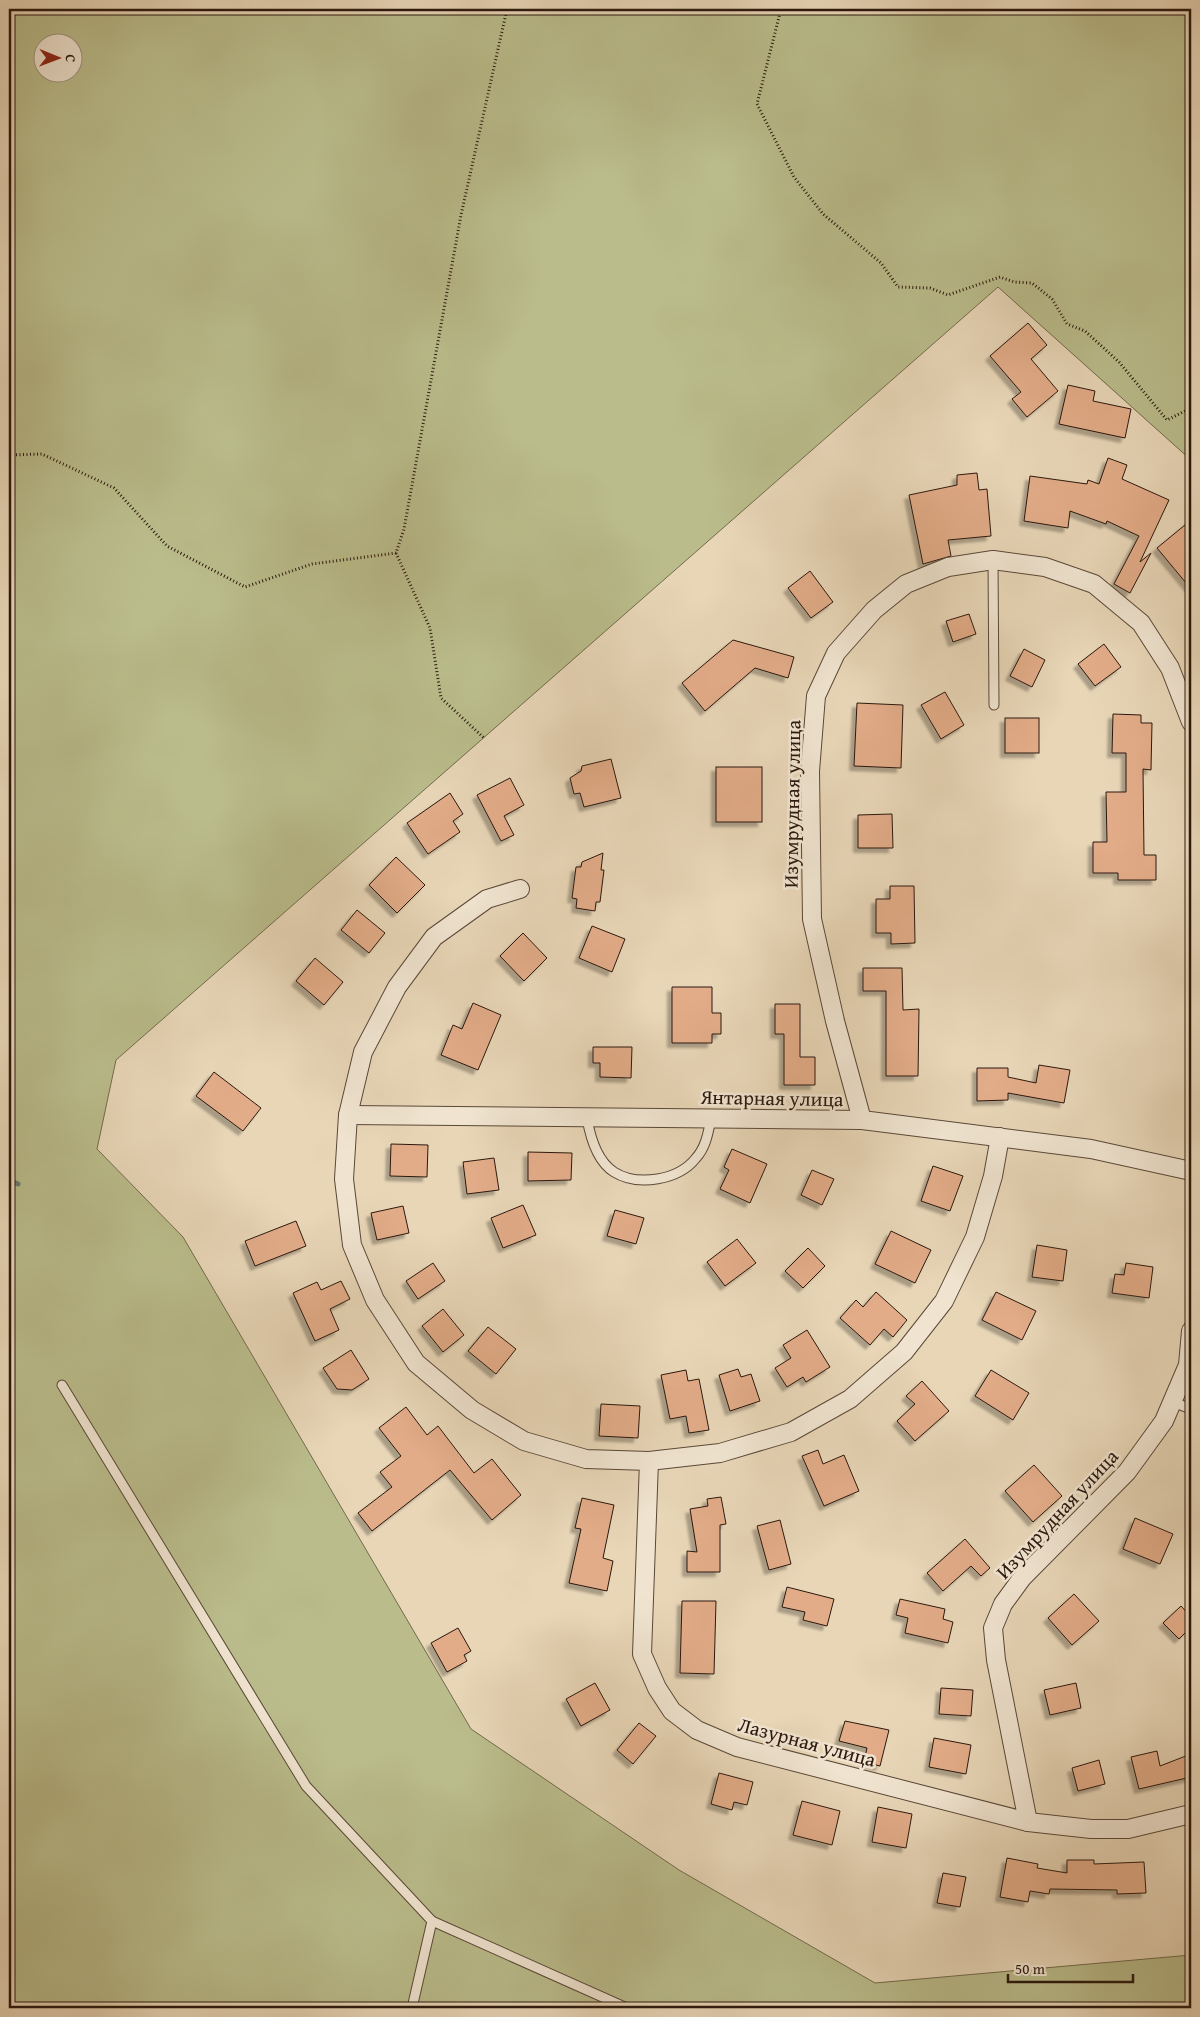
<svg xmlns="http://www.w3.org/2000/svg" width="1200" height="2017" font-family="'Gentium Book Plus',serif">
  <defs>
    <filter id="shadow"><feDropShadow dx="-4.5" dy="4.5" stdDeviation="1" flood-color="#0004"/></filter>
  </defs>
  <rect width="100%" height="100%" fill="#e8d6b7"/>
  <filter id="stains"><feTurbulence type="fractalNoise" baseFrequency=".004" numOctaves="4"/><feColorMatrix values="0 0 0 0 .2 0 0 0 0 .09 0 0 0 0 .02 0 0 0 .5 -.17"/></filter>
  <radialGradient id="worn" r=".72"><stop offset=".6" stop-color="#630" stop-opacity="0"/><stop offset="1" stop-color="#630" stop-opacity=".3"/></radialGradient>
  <path fill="#babc8b" stroke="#726a4c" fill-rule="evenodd" d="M 9,9 L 1191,9 L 1191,460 L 998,287 L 116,1060 L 97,1149 L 183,1237 L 471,1729 L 679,1870 L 875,1983 L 1191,1955 L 1191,2008 L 9,2008 ZM 42,42 L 72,42 L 72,72 L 42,72 Z"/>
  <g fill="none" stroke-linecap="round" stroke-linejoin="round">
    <polyline stroke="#6c796f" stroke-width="5" points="9,1180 18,1184"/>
  </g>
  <g fill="#e2ac88" stroke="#2b180e" filter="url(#shadow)">
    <polygon points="1028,323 1047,345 1031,359 1058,391 1027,417 1012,399 1021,392 990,356"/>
    <polygon points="1068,385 1095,391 1093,401 1131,409 1125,438 1059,424"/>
    <polygon points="1108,458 1127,465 1122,479 1169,500 1140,562 1151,553 1130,593 1114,584 1139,536 1107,521 1106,524 1070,511 1068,528 1024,521 1030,476 1087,484 1088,480 1099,484"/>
    <polygon points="977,473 979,490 987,489 991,536 948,540 951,556 923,564 909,495 957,485 957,475"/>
    <polygon points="1191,520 1191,589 1157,548"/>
    <polygon points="810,571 833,602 811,618 788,588"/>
    <polygon points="969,614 976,634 953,642 946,621"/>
    <polygon points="733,640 794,657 788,678 755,668 705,711 682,683"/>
    <polygon points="1104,644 1121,667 1095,686 1078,664"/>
    <polygon points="1024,649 1045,660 1032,687 1010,676"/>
    <polygon points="945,692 964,725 941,739 921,705"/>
    <polygon points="857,703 903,705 901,768 854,766"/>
    <polygon points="1113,714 1141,715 1141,723 1152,723 1151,770 1143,769 1144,855 1156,855 1156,880 1118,880 1118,873 1093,873 1093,842 1107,842 1106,792 1126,792 1126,753 1112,753"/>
    <rect x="1005" y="718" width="34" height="35"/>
    <polygon points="611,759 621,798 584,807 580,793 574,794 570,778 581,771 582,766"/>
    <rect x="716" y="767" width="46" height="55"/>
    <polygon points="510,778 524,805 504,816 514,835 501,841 477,795"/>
    <polygon points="450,793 463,814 453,821 460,832 428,854 407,823"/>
    <polygon points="892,814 893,848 858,848 858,815"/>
    <polygon points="603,853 601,870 604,870 600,902 596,902 595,911 576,908 577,899 572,898 576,867 581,867 582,862"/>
    <polygon points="396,857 425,885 397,913 369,885"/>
    <polygon points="890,886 914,886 915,943 891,944 891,933 876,933 876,899 890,899"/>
    <polygon points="357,910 385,933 369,953 341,930"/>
    <polygon points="592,926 625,939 612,972 579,958"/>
    <polygon points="523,933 547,958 524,981 500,956"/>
    <polygon points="315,958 343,982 324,1005 296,981"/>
    <polygon points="863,968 902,968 903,1010 919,1009 918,1076 886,1076 886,991 863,991"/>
    <polygon points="672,987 712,987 712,1013 721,1013 721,1034 712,1034 712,1043 672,1043"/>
    <polygon points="473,1003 501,1015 478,1070 441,1055 453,1025 462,1029"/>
    <polygon points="775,1004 800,1004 800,1057 815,1057 815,1085 784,1085 784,1034 775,1034"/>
    <polygon points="593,1047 632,1047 631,1078 600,1077 600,1063 593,1063"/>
    <polygon points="1039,1065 1070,1070 1064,1103 1008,1093 1008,1100 977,1101 977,1068 1008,1068 1008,1077 1036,1083"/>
    <polygon points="214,1072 261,1108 243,1131 196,1096"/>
    <polygon points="391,1144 428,1145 427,1177 390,1176"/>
    <polygon points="732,1149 767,1164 750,1203 720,1189 729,1170 724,1167"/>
    <polygon points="528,1152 572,1153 571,1180 528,1181"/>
    <polygon points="494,1158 499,1190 467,1194 463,1162"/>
    <polygon points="933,1166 963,1176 950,1211 921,1201"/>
    <polygon points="812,1170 834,1179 822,1205 801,1195"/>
    <polygon points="523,1205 536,1235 503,1248 491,1218"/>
    <polygon points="403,1206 409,1233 377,1240 371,1213"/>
    <polygon points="615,1210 644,1218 636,1244 607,1236"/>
    <polygon points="296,1221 306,1246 255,1266 245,1241"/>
    <polygon points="891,1231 931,1250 915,1283 875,1264"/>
    <polygon points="737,1239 756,1263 725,1286 707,1262"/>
    <polygon points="1037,1245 1067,1250 1063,1281 1032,1277"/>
    <polygon points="808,1248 825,1266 803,1288 785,1271"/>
    <polygon points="433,1263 445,1281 418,1299 406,1281"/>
    <polygon points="1126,1263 1153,1267 1149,1298 1112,1293 1115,1274 1124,1275"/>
    <polygon points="341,1281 350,1299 330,1309 339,1330 315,1341 293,1293 317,1282 321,1290"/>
    <polygon points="876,1292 907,1320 893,1337 884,1329 870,1345 840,1318 856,1300 863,1307"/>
    <polygon points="996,1292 1036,1311 1022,1340 982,1320"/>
    <polygon points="443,1309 464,1335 443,1352 422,1326"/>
    <polygon points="488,1327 516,1349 496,1374 468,1351"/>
    <polygon points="807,1330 830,1367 806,1382 803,1377 787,1387 775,1368 791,1358 783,1345"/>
    <polygon points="351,1350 369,1379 352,1390 337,1389 323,1368"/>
    <polygon points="738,1369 741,1377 751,1374 760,1401 730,1411 719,1375"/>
    <polygon points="686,1370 688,1381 699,1379 709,1430 689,1433 686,1416 670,1419 661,1375"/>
    <polygon points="991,1370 1029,1393 1013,1420 975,1396"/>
    <polygon points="922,1381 949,1411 915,1441 897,1421 915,1404 906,1396"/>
    <polygon points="601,1404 640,1406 638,1438 599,1436"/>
    <polygon points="406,1407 427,1435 438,1426 474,1473 492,1459 521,1495 492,1520 450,1470 372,1531 358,1513 392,1487 380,1472 401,1456 379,1428"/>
    <polygon points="818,1450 823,1464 844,1455 859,1491 824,1506 802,1456"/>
    <polygon points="1034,1465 1062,1496 1033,1522 1005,1491"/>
    <polygon points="721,1497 726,1524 720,1525 720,1572 687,1572 687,1551 697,1552 690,1509 708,1506 707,1499"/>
    <polygon points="582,1498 614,1505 603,1558 613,1561 607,1591 569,1583 581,1529 575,1528"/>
    <polygon points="1135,1518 1173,1534 1160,1564 1123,1549"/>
    <polygon points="780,1520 791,1564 769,1570 757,1526"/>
    <polygon points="965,1539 990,1568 981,1576 971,1566 943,1591 927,1573"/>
    <polygon points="787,1587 834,1599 827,1626 803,1620 805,1612 782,1607"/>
    <polygon points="1074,1594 1099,1621 1072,1645 1048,1618"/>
    <polygon points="900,1599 945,1609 943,1619 953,1622 948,1643 905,1633 908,1618 896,1615"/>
    <polygon points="682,1601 716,1601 714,1674 680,1673"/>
    <polygon points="1181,1606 1191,1617 1191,1627 1179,1639 1163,1623"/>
    <polygon points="458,1628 471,1651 464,1655 467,1661 447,1672 431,1643"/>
    <polygon points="595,1683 610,1710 581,1726 566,1699"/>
    <polygon points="1076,1683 1081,1708 1050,1715 1044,1690"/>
    <polygon points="941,1688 973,1690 971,1716 939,1714"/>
    <polygon points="845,1721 889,1730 880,1766 864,1762 867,1748 839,1741"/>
    <polygon points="639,1723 656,1736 633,1764 617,1750"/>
    <polygon points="934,1738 971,1745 966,1774 929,1767"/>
    <polygon points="1157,1751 1160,1766 1191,1754 1191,1777 1139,1789 1131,1757"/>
    <polygon points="1099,1760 1105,1784 1078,1791 1072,1768"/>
    <polygon points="719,1773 753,1782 747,1805 734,1802 732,1810 711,1804"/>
    <polygon points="802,1801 840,1811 832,1845 793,1835"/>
    <polygon points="878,1807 912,1814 906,1848 872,1842"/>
    <polygon points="1007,1858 1038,1864 1037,1868 1067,1873 1067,1860 1094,1860 1094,1864 1144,1862 1146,1893 1117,1894 1117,1890 1050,1889 1049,1894 1030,1891 1028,1902 1000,1897"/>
    <polygon points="943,1873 966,1877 960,1907 937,1903"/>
  </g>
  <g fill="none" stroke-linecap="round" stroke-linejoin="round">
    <g stroke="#5a4838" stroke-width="11">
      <g id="service">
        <polyline points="993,560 994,705"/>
        <path d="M 587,1118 C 590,1136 597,1161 614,1172 C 638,1187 679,1180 696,1158 C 706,1147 708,1133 711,1119"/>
        <polyline points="62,1385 306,1786 432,1921 412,2008"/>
        <polyline points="1173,1402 1191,1409"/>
        <polyline points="432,1921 627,2008"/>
      </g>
    </g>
    <g stroke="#5a4838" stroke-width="20">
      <g id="minor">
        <polyline points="520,889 487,899 434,937 397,987 363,1052 348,1115 344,1179 352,1245 375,1300 416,1363 472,1410 524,1441 586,1459 649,1461 720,1453 791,1432 850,1399 904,1352 944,1301 975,1237 993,1176 1000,1137"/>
        <polyline points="348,1115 862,1120 1091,1149 1191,1171"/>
        <polyline points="862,1120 835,1021 812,919 810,771 816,696 836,653 874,610 906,584 948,567 993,560 1045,567 1094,584 1141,623 1170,668 1191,722"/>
        <polyline points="649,1461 642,1654 657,1688 672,1711 697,1730 737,1747 1028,1822 1091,1829 1128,1829 1191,1814"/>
        <polyline points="1028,1822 996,1660 993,1628 1003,1604 1022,1578 1127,1472 1164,1421 1188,1365 1191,1331"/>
      </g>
    </g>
    <g stroke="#2b180e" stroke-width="3" stroke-dasharray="1 2.5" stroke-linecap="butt">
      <polyline points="781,9 757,104 794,177 823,214 881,263 898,287 930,288 948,295 1000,277 1014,282 1032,283 1052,299 1067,324 1085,331 1119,362 1167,420 1191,408"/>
      <polyline points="9,455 42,454 114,488 167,546 245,587 312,564 396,553 404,529 461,215 507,9"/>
      <polyline points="396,553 430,628 441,698 484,738"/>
    </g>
    <use href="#service" stroke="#f0e4d0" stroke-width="9"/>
    <use href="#minor" stroke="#f0e4d0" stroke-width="18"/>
  </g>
  <g text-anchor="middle" stroke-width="5" stroke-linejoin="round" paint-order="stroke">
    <g font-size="20" fill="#2b180e" stroke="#f0e4d0">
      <text transform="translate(792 804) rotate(-89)" y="7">Изумрудная улица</text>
      <text transform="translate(772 1098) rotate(1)" y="7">Янтарная улица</text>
      <text transform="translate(1057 1514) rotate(-47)" y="7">Изумрудная улица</text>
      <text transform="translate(807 1742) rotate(15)" y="7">Лазурная улица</text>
    </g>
  </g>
  <rect width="1200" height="2017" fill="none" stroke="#e8d6b7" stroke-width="30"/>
  <rect x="10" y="10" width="1180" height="1997" fill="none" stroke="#2b180e" stroke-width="2.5"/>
  <rect x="15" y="15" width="1170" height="1987" fill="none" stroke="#2b180e"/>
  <g transform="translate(58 58) rotate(91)"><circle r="24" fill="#f0e4d0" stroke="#a19282"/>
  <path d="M0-4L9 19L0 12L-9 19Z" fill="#8f2418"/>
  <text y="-8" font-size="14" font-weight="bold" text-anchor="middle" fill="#2b180e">С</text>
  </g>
  <path d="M1008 1974v8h125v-8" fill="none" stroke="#2b180e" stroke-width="2.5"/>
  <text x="1015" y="1974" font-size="15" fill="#2b180e" stroke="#f0e4d0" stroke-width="4" paint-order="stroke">50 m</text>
  <rect width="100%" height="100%" filter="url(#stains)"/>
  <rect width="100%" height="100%" fill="url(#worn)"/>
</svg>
